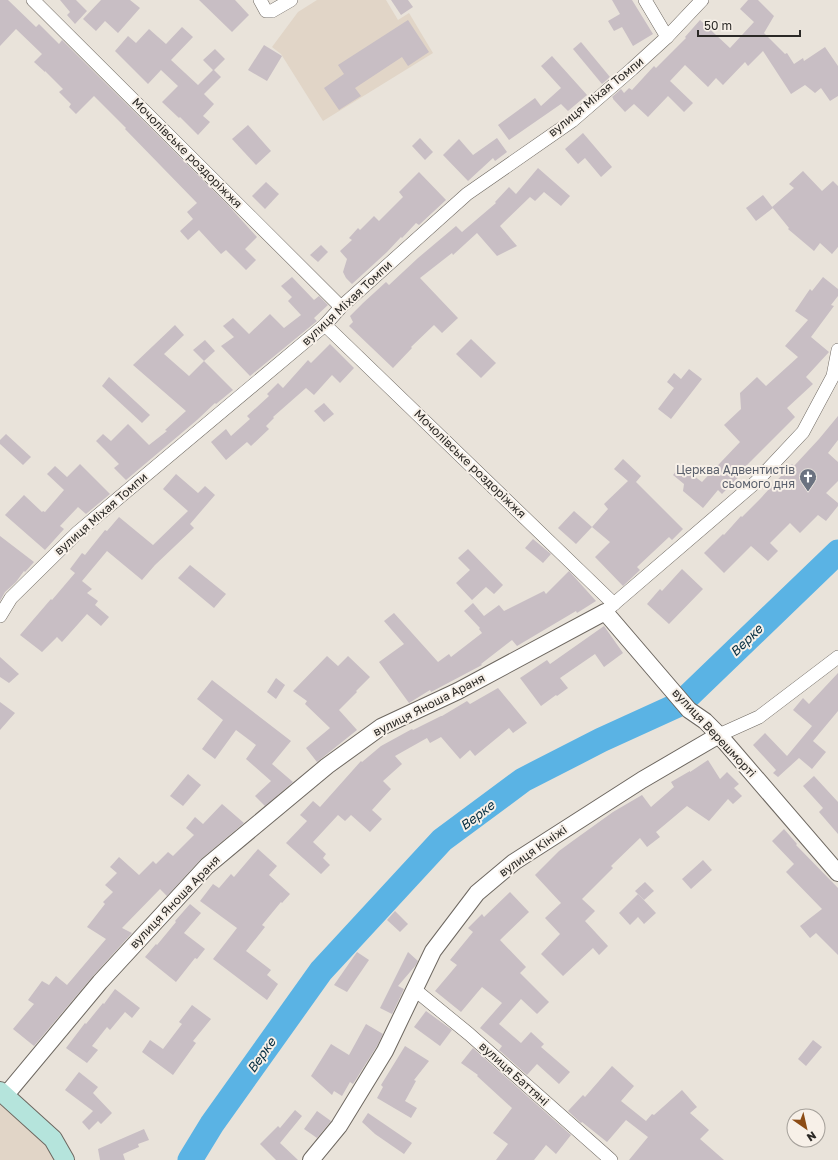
<svg xmlns="http://www.w3.org/2000/svg" width="838" height="1160" font-family="'Golos Text',sans-serif">
  <rect width="100%" height="100%" fill="#e9e3da"/>
  <g fill="#e1d5c7">
    <polygon points="317,0 386,0 398,20 409,13 433,53 323,121 281,54 272,47 298,12"/>
    <polygon points="0,1103 45,1144 55,1160 0,1160"/>
  </g>
  <g fill="none" stroke-linecap="round" stroke-linejoin="round">
    <polyline stroke="#5ab3e4" stroke-width="25" points="190,1160 212,1124 321,971 442,840 523,780 601,740 680,704 838,552"/>
  </g>
  <g fill="#c8bec4">
    <polygon points="0,0 8,0 36,27 39,24 59,44 62,40 227,204 257,237 245,249 256,260 246,270 226,250 221,254 199,230 188,240 180,231 193,219 187,212 197,203 125,129 126,128 94,96 76,114 69,107 71,104 59,92 63,89 45,71 45,72 34,62 42,54 16,29 0,46"/>
    <polygon points="60,0 76,0 87,11 75,24 67,15 70,12"/>
    <polygon points="101,0 130,0 140,8 118,33 105,21 96,31 83,19"/>
    <polygon points="199,0 235,0 249,15 232,32"/>
    <polygon points="391,0 408,0 413,7 401,15"/>
    <polygon points="612,0 632,0 653,34 633,46 622,27 614,31 608,21 620,14"/>
    <polygon points="748,0 758,0 774,16 764,33 785,54 787,53 794,64 803,58 804,61 825,47 838,66 838,96 830,101 821,88 815,93 805,85 791,94 763,51 748,66 745,62 723,85 716,78 708,87 685,65 670,81 693,103 684,112 668,96 648,117 634,104 625,112 613,99 613,98 612,97 621,89 624,93 629,88 632,90 654,66 656,68 686,38 685,37 700,20 730,48 754,22 740,9"/>
    <polygon points="408,20 429,52 408,66 402,57 355,88 361,96 339,110 324,88 344,74 338,65"/>
    <polygon points="182,27 193,37 171,60 198,85 213,70 203,60 215,49 225,59 214,70 221,77 204,94 214,104 203,116 210,122 198,135 180,117 179,118 162,102 178,86 161,70 148,84 115,51 128,36 136,43 149,29 166,44"/>
    <polygon points="581,42 610,77 602,84 573,49"/>
    <polygon points="264,45 282,56 267,81 248,70"/>
    <polygon points="552,56 587,95 568,111 561,104 509,140 498,125 535,98 541,106 561,88 541,66"/>
    <polygon points="248,125 271,151 256,165 232,139"/>
    <polygon points="583,133 612,167 601,177 585,158 578,164 565,149"/>
    <polygon points="420,138 433,152 425,160 412,146"/>
    <polygon points="497,138 507,152 495,161 493,158 468,181 443,155 459,139 473,155"/>
    <polygon points="538,168 570,196 561,206 544,192 535,201 530,197 500,226 517,246 497,256 477,233 453,255 452,253 420,278 458,318 442,333 434,325 411,347 412,348 393,368 349,326 353,322 350,316 363,303 386,282 389,285 418,258 456,226 462,232 496,203 495,202 509,187 516,194"/>
    <polygon points="803,171 822,191 833,181 838,186 838,247 832,254 820,243 814,251 788,229 789,228 772,207 794,188 789,184"/>
    <polygon points="419,172 446,200 419,225 416,223 402,238 401,237 387,252 352,284 346,278 343,272 347,259 340,251 352,240 349,238 358,228 360,230 374,216 379,221 403,197 399,192"/>
    <polygon points="266,182 279,194 265,209 252,196"/>
    <polygon points="763,195 773,208 756,221 746,208"/>
    <polygon points="321,245 328,252 318,262 310,255"/>
    <polygon points="292,277 314,300 319,296 328,305 314,318 317,321 250,376 221,346 234,337 223,326 233,318 249,334 270,314 284,328 301,315 288,301 292,297 281,286"/>
    <polygon points="823,277 838,289 838,296 831,305 834,306 811,337 829,352 806,377 813,384 787,408 795,417 746,466 748,467 722,494 718,490 703,508 683,491 684,484 673,475 681,466 702,482 740,442 724,425 741,409 740,393 757,377 766,386 798,357 785,346 808,320 795,311 810,289 812,291"/>
    <polygon points="175,325 184,335 164,354 189,376 204,361 233,390 216,404 215,403 197,420 126,480 114,468 119,464 96,441 103,434 111,441 128,424 149,445 167,431 165,430 186,411 133,365"/>
    <polygon points="471,339 496,363 481,378 456,354"/>
    <polygon points="205,340 215,351 204,361 193,350"/>
    <polygon points="330,344 354,368 340,383 332,375 314,395 306,388 273,417 274,418 266,426 269,429 251,446 247,442 226,460 211,442 226,429 231,436 250,419 247,416 269,396 267,394 278,383 283,388 308,360 311,363"/>
    <polygon points="689,369 702,379 671,419 658,409 674,388 667,382 674,373 681,379"/>
    <polygon points="109,377 150,415 142,423 102,386"/>
    <polygon points="324,403 334,414 324,422 314,411"/>
    <polygon points="838,416 838,440 828,453 838,462 838,481 826,493 838,503 838,506 826,521 818,515 800,533 790,523 770,543 778,551 768,561 751,546 724,573 704,553 723,534 724,535 741,516 742,517 760,499 792,464 794,466 819,439"/>
    <polygon points="6,434 31,457 23,465 0,444 0,440"/>
    <polygon points="623,459 641,476 636,482 683,529 672,540 669,537 637,567 640,570 623,586 595,557 610,542 592,527 608,509 604,504 628,481 614,469"/>
    <polygon points="80,464 110,494 86,514 78,507 60,526 64,529 45,550 5,515 24,495 42,512 43,511 45,512 64,490 47,474 55,466 67,477"/>
    <polygon points="176,474 198,493 205,486 215,495 190,524 194,528 155,565 142,580 107,551 82,581 92,589 87,593 98,601 95,605 109,617 101,626 87,614 62,642 57,637 42,652 20,635 51,599 52,600 75,573 70,569 82,553 85,555 105,530 107,531 119,517 153,545 188,511 163,489"/>
    <polygon points="574,511 592,527 576,544 558,528"/>
    <polygon points="0,536 34,562 25,572 24,571 16,582 5,592 0,601"/>
    <polygon points="533,539 551,554 543,563 525,548"/>
    <polygon points="468,549 503,585 494,594 486,587 472,600 456,583 470,570 458,558"/>
    <polygon points="190,565 226,594 214,608 178,578"/>
    <polygon points="682,569 703,589 669,624 647,604 660,589 662,591"/>
    <polygon points="569,571 596,601 577,613 576,611 517,646 512,640 481,664 482,665 431,692 430,690 409,703 379,662 404,644 384,621 394,613 438,662 449,654 451,657 482,633 479,629 480,628 464,611 473,603 484,616 499,605 504,611 544,591 546,594"/>
    <polygon points="604,626 623,653 604,667 595,654 560,678 568,688 557,696 556,695 541,706 520,678 547,660 550,664"/>
    <polygon points="327,656 338,666 348,656 370,677 356,691 357,692 339,710 357,730 317,762 306,748 330,728 305,704 307,701 293,691"/>
    <polygon points="0,657 19,674 9,683 0,677"/>
    <polygon points="838,673 838,711 813,741 826,752 812,769 799,758 778,777 773,773 776,770 753,745 765,733 787,756 812,726 793,710 803,698 809,704"/>
    <polygon points="276,678 285,685 276,699 267,692"/>
    <polygon points="212,680 291,741 272,764 293,782 265,806 255,796 271,781 246,759 256,745 236,730 215,759 202,749 223,720 197,699"/>
    <polygon points="498,688 527,723 513,733 509,728 475,756 470,750 460,759 441,737 430,743 427,738 395,756 402,764 383,781 391,789 372,810 382,819 370,832 351,815 345,821 338,815 313,842 326,854 323,858 330,865 321,874 286,843 307,821 300,815 313,801 320,807 361,761 362,762 381,746 412,729 413,730 441,716 442,716 467,701 470,704"/>
    <polygon points="0,702 15,713 0,730"/>
    <polygon points="708,760 720,779 727,772 739,784 734,788 742,796 733,804 728,799 709,821 687,806 656,832 660,837 647,847 640,838 611,866 613,868 582,899 595,911 585,921 608,946 599,955 593,948 563,976 541,954 560,934 545,918 561,903 535,875 559,851 574,840 613,812 642,795 651,807 674,787 671,782 690,771 690,772"/>
    <polygon points="188,774 201,785 183,806 170,796"/>
    <polygon points="814,776 838,802 838,834 819,812 823,808 803,786"/>
    <polygon points="222,804 244,823 201,859 167,896 160,889 122,928 132,933 93,976 34,1046 13,1029 34,1004 28,1000 42,981 49,985 56,976 67,985 106,939 87,927 105,904 103,902 113,892 105,885 117,873 110,867 119,857 139,875 153,861 156,864 168,852 173,856 194,835 186,828 195,817 203,824"/>
    <polygon points="784,829 797,844 796,845 838,888 838,955 816,933 810,938 800,926 822,909 786,872 794,864 772,841"/>
    <polygon points="258,849 277,866 269,875 290,894 282,903 281,902 262,925 265,927 246,951 271,970 267,975 278,984 267,1000 213,959 237,928 200,901 213,884 219,888 231,874 234,877"/>
    <polygon points="703,860 712,870 691,889 682,879"/>
    <polygon points="645,882 654,891 644,900 635,891"/>
    <polygon points="510,892 529,912 500,940 526,967 520,973 549,1002 537,1014 521,999 499,1024 521,1043 531,1032 544,1044 541,1047 570,1072 559,1084 537,1064 527,1075 499,1050 502,1046 480,1028 502,1003 482,987 461,1012 435,991 457,965 450,960 473,932 468,928 482,914 484,917"/>
    <polygon points="638,894 656,913 644,924 638,917 630,925 619,913"/>
    <polygon points="190,904 201,913 184,933 205,949 197,959 195,958 176,982 145,957 156,944 157,945 176,922 175,921"/>
    <polygon points="395,911 408,924 400,932 387,920"/>
    <polygon points="357,952 369,960 347,992 334,985"/>
    <polygon points="408,952 418,961 416,965 398,986 404,989 392,1014 380,1008"/>
    <polygon points="115,989 140,1008 132,1018 125,1012 110,1030 107,1027 92,1046 98,1050 87,1063 66,1048 85,1023 86,1024 103,1003 104,1004"/>
    <polygon points="192,1005 211,1019 193,1041 196,1043 173,1075 142,1052 150,1040 163,1049 182,1024 179,1022"/>
    <polygon points="426,1011 452,1030 440,1046 414,1027"/>
    <polygon points="366,1024 383,1034 377,1046 353,1084 350,1082 342,1096 334,1091 332,1095 311,1076 331,1044 349,1055"/>
    <polygon points="813,1040 822,1047 806,1066 798,1059"/>
    <polygon points="405,1046 429,1061 414,1080 416,1081 405,1101 417,1108 411,1118 377,1098 383,1087 381,1085"/>
    <polygon points="473,1048 571,1135 556,1154 546,1145 534,1160 496,1160 508,1144 493,1133 512,1108 477,1076 478,1075 461,1063"/>
    <polygon points="612,1066 634,1086 621,1101 646,1121 652,1114 654,1115 682,1090 697,1107 690,1113 709,1130 700,1139 724,1160 629,1160 648,1137 626,1120 607,1142 582,1122 581,1123 568,1111 583,1095 585,1097"/>
    <polygon points="79,1072 98,1087 93,1093 112,1113 101,1124 98,1121 89,1130 82,1122 93,1111 65,1090"/>
    <polygon points="295,1110 302,1116 280,1143 298,1160 276,1160 260,1144 278,1126 280,1128"/>
    <polygon points="317,1111 331,1121 317,1138 304,1129"/>
    <polygon points="368,1113 412,1143 404,1154 375,1134 362,1122"/>
    <polygon points="144,1129 149,1140 138,1144 139,1147 123,1154 125,1160 100,1160 98,1149"/>
  </g>
  <g fill="none" stroke-linecap="round" stroke-linejoin="round">
    <g stroke="#6d6760" stroke-width="14">
      <g id="minor">
        <polyline points="33,0 341,307"/>
        <polyline points="260,0 266,11 272,11 291,0"/>
        <polyline points="645,0 667,37"/>
        <polyline points="325,325 614,604"/>
        <polyline points="608,609 756,482 803,432 833,376 838,350"/>
        <polyline points="0,616 11,598 78,532 325,325 341,307 467,194 572,121 632,69 667,37 702,0"/>
        <polyline points="719,735 759,717 838,657"/>
        <polyline points="414,989 469,1034 611,1160"/>
      </g>
    </g>
    <g stroke="#6d6760" stroke-width="18">
      <g id="tertiary">
        <polyline points="5,1096 100,982 207,866 327,766 381,727 458,691 605,612 689,710 705,721 719,735 838,873"/>
        <polyline points="311,1160 339,1126 385,1051 433,951 477,893 514,862 642,780 719,735"/>
      </g>
    </g>
    <g stroke="#6d6760" stroke-width="20">
      <polyline id="secondary" points="0,1091 53,1139 65,1160"/>
    </g>
    <use href="#minor" stroke="#fff" stroke-width="13"/>
    <use href="#tertiary" stroke="#fff" stroke-width="16"/>
    <use href="#secondary" stroke="#b5e4dc" stroke-width="18"/>
  </g>
  <defs>
    <g id="church-pin" transform="scale(0.9)"><path d="M0 17L-7.5 6A9.5 9.5 0 1 1 7.5 6Z" fill="#6b7280" stroke="#f7f0e8"/><path d="M-1.2-6h2.4v3.5h3.3v2.4h-3.3V6h-2.4V-.1h-3.3v-2.4h3.3Z" fill="#fff"/></g>
  </defs>
  <g fill-rule="evenodd">
    <use href="#church-pin" x="808" y="477"/>
  </g>
  <g text-anchor="middle" stroke-width="4" stroke-linejoin="round" paint-order="stroke">
    <g font-size="12" fill="#2b2926" stroke="#f7f0e8">
      <text transform="translate(596 97) rotate(-39)" y="4">вулиця Міхая Томпи</text>
      <text transform="translate(187 153) rotate(45)" y="4">Мочолівське роздоріжжя</text>
      <text transform="translate(347 303) rotate(-43)" y="4">вулиця Міхая Томпи</text>
      <text transform="translate(470 464) rotate(44)" y="4">Мочолівське роздоріжжя</text>
      <text transform="translate(101 514) rotate(-41)" y="4">вулиця Міхая Томпи</text>
      <text transform="translate(429 705) rotate(-27)" y="4">вулиця Яноша Араня</text>
      <text transform="translate(714 733) rotate(47)" y="4">вулиця Верешморті</text>
      <text transform="translate(533 851) rotate(-35)" y="4">вулиця Кініжі</text>
      <text transform="translate(175 902) rotate(-46)" y="4">вулиця Яноша Араня</text>
      <text transform="translate(514 1074) rotate(42)" y="4">вулиця Баттяні</text>
    </g>
    <g font-size="12" fill="#5b616d" stroke="#f7f0e8" text-anchor="end">
      <text x="795" y="474">Церква Адвентистів<tspan x="795" dy="14">сьомого дня</tspan></text>
    </g>
    <g font-size="13" font-style="italic" fill="#042d41" stroke="#f7f0e8">
      <text transform="translate(746 640) rotate(-44)" y="5">Верке</text>
      <text transform="translate(477 815) rotate(-37)" y="5">Верке</text>
      <text transform="translate(261 1055) rotate(-55)" y="5">Верке</text>
    </g>
  </g>
  <g transform="translate(806 1128) rotate(146)"><circle r="19" fill="#f7f0e8" stroke="#a5a09a"/>
  <path d="M0-3L7 15L0 10L-7 15Z" fill="#8c4c15"/>
  <text y="-6" font-size="11" font-weight="bold" text-anchor="middle" fill="#2b2926">N</text>
  </g>
  <path d="M698 30v6h102v-6" fill="none" stroke="#2b2926" stroke-width="2"/>
  <text x="704" y="30" font-size="12" fill="#2b2926" stroke="#f7f0e8" stroke-width="3" paint-order="stroke">50 m</text>
</svg>
